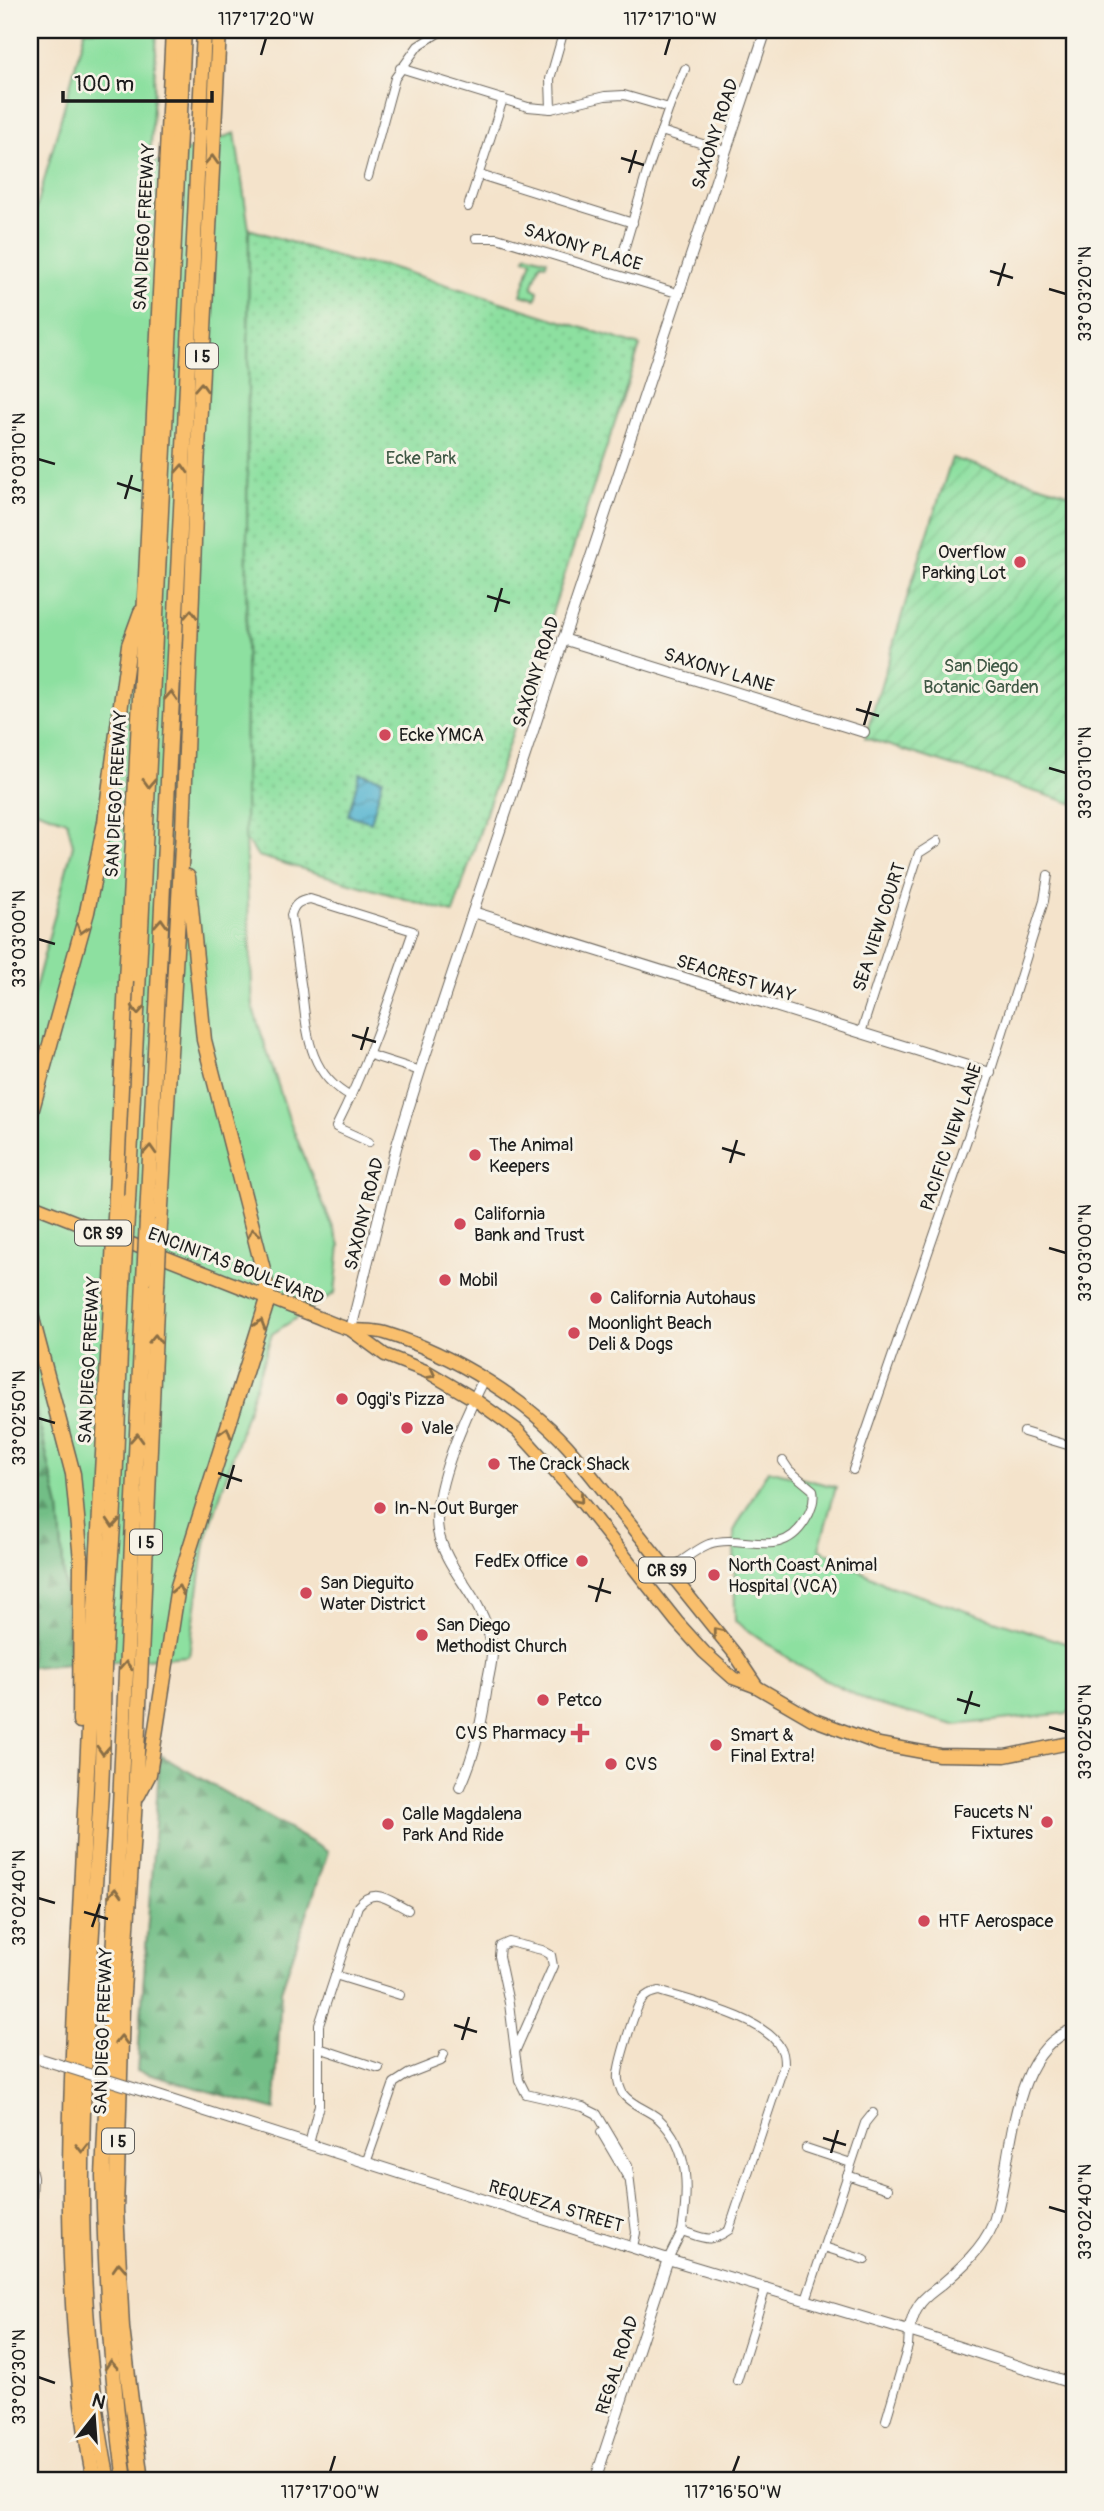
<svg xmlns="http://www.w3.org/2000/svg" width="1104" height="2511" font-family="Pangolin,sans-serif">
  <defs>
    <pattern id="forest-firs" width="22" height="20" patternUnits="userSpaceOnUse" patternTransform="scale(1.75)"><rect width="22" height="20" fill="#72be86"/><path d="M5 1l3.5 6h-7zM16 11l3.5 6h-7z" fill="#5d9a6d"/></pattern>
    <pattern id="park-dots" width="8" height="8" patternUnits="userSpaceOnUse" patternTransform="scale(1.75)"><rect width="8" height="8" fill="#8de0a0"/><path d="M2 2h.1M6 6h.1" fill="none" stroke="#79c089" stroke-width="1.8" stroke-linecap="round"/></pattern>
    <pattern id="garden-furrows" width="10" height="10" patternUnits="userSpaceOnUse" patternTransform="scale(1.75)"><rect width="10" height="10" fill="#8de0a0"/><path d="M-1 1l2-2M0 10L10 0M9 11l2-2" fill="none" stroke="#79c089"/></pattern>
    <pattern id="water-waves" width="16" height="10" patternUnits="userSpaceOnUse" patternTransform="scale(1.75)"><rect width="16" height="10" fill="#51b3d0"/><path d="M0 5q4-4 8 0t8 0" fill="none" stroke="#4291a8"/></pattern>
  </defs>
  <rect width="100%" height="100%" fill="#f7f3e8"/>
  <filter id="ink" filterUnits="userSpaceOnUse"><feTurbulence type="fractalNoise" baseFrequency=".0143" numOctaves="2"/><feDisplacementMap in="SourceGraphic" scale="14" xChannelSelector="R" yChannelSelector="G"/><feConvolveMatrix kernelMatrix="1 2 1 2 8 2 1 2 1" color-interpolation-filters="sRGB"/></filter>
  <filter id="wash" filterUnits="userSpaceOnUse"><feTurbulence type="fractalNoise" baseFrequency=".00686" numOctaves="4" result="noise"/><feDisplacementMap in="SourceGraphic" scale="28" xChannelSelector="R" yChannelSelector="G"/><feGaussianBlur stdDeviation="1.57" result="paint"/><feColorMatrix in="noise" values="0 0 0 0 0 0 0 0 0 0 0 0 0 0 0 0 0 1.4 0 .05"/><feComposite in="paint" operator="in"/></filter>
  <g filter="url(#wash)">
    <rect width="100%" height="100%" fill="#f4e3cb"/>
    <g fill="#8de0a0" stroke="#547e5e" stroke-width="2">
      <polygon points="85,30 157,30 150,164 235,133 249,229 245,839 253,1008 290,1122 340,1245 335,1293 272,1334 205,1543 189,1656 70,1664 59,1508 30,1384 30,1008 73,845 67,821 30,808 30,232"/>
      <polygon points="527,254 547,260 546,264 540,263 532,288 538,291 536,299 521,295 532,260 525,258"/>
      <polygon points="768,1470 836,1487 819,1549 887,1585 1074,1646 1074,1708 1067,1713 955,1725 871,1703 803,1668 735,1621 734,1531"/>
    </g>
    <g fill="url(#forest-firs)" stroke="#476d51" stroke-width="2">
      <polygon points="30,1384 59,1508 70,1664 30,1667"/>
      <polygon points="160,1755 328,1852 281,1991 275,2110 137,2071"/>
    </g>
    <polygon fill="url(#park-dots)" stroke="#547e5e" stroke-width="2" points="249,229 353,262 387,266 640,346 453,913 258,856 245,839"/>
    <polygon fill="url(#garden-furrows)" stroke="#547e5e" stroke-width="2" points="952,458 1074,495 1074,804 865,738 910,588"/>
    <polygon fill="url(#water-waves)" stroke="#366876" stroke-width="2" points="360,773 383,779 371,822 348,815"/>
  </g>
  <g filter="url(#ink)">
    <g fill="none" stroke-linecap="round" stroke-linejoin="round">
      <g stroke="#686259" stroke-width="10">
        <g id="minor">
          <polyline points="400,68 528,107 551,109 605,96 624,95 669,108"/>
          <polyline points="551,109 550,79 564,30"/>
          <polyline points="661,131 725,151"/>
          <polyline points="480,175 633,223"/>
          <polyline points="368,177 395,78 418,46 443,30"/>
          <polyline points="468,207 503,99"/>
          <polyline points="476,238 497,238 680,294"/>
          <polyline points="621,260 647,172 669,108 685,69"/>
          <polyline points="861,1033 919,853 938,841"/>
          <polyline points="370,1055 420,1071"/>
          <path d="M 351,1097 C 308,1074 307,1032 302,990 C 298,965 295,940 291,915 C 294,904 299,901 310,899 L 413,931 C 390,997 368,1064 336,1127 L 369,1142"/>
          <polyline points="1024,1432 1074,1447"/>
          <polyline points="853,1470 990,1073 1044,901 1048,875"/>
          <path d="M 668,1571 C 680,1562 695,1550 709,1544 C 743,1532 780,1562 805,1521 C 811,1512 815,1500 813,1490 L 789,1470 L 783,1461"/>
          <polygon points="509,1942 542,1950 551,1955 553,1966 515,2052 509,2003 499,1956 500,1946"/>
          <polyline points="335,1975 400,1995"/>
          <path d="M 659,1991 C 690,2001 767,2018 781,2049 C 784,2053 784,2061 784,2065 L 729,2230 C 709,2244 704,2238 682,2231 C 688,2192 691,2149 659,2119 C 649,2110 631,2105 623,2094 C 621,2091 618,2082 618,2079 C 616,2069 635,2009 641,2001 C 646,1994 651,1993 659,1991 Z"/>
          <polyline points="319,2048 379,2068"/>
          <polyline points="515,2052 519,2080 526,2094 583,2107 597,2114 628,2166 636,2233 633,2247"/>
          <polyline points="601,2132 628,2178"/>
          <path d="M 309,2144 L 319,2105 L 319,2025 L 358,1906 C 375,1886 388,1900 408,1910"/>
          <polyline points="806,2148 851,2163"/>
          <polyline points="366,2163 394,2083 408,2074 441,2061 444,2054"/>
          <polyline points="847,2175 888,2189"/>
          <polyline points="824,2247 865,2260"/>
          <polyline points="668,2259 682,2231"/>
          <polyline points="806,2300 865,2123 873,2113"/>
          <polyline points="737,2381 766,2287"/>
          <polyline points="886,2420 908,2346 909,2332"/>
        </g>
      </g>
      <g stroke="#686259" stroke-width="12">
        <g id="tertiary">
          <polyline points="563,639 864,732"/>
          <polyline points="473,912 990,1073"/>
          <polyline points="351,1329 396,1148 420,1071 766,30"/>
          <path d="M 460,1787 C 476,1753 483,1716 488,1679 C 490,1669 493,1657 492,1647 C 490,1633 485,1620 478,1607 C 465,1582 444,1561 438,1531 C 431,1492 466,1414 484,1379"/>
          <polyline points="149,2093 668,2259 925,2336 1074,2384"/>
          <polyline points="30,2168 32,2178 30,2214"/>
          <path d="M 909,2332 C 911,2323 913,2314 918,2307 C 922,2298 934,2291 941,2285 C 961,2268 983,2248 993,2224 C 1014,2167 1006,2053 1074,2029"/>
          <polyline points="595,2481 668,2259"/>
        </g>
      </g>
      <g stroke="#686259" stroke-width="15">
        <g id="primary">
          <path d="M 30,1204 L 312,1315 C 325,1320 339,1327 353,1330 C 364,1331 375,1330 385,1333 C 453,1354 530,1401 575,1455 L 735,1654 L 757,1687"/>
          <polyline points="351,1330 385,1355 428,1372 474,1399 517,1430 576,1495 677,1622 704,1652 733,1678 757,1687 812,1719 879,1744 939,1755 1005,1756 1074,1742"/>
        </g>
      </g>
      <g stroke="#686259" stroke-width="17">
        <g id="motorway">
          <polyline points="126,981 173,30"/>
          <polyline points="30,1116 87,912 105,822 129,645 141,612"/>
          <polyline points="128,1201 184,30"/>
          <polyline points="147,1219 204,30"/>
          <polyline points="160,1224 183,831 196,489 219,30"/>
          <polyline points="30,1311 73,1474 81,1560 80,1721"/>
          <polyline points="138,1795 149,1774 178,1586 268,1299 264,1273 204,1040 188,877"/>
          <path d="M 94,2481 C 57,2286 71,2088 81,1891 C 91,1688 101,1484 112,1281"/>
          <path d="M 108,2481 C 64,2259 86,2032 100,1808 C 104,1753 102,1699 105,1645 C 107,1599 112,1552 114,1506 C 118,1432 119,1357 123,1283"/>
          <path d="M 125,2481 C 111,2378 106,2281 103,2176 L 144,1280"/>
          <polyline points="141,2481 122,2328 116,2210 122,2008 135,1799 157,1285"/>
        </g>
      </g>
      <use href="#minor" stroke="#fff" stroke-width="8"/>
      <use href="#tertiary" stroke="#fff" stroke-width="10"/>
      <use href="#primary" stroke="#f9bf6d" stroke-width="12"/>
      <use href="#motorway" stroke="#f9bf6d" stroke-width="14"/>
      <g stroke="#686259" stroke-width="12" stroke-linecap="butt">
        <polyline id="tertiary-bridge" points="41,2059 149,2093"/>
      </g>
      <g stroke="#686259" stroke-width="17" stroke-linecap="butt">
        <g id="motorway-bridge">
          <polyline points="144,1280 147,1219"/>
          <polyline points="112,1281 126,981"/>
          <polyline points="123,1283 128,1201"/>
          <polyline points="157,1285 160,1224"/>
        </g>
      </g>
      <use href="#tertiary-bridge" stroke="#fff" stroke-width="10"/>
      <use href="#motorway-bridge" stroke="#f9bf6d" stroke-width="14"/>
    </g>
    <defs><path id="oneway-chevron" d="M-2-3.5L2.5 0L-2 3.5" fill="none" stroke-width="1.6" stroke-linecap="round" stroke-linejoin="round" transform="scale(1.75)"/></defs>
    <g stroke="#8a6e44">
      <use href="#oneway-chevron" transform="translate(212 160) rotate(-87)"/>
      <use href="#oneway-chevron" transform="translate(201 387) rotate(-87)"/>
      <use href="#oneway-chevron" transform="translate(182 469) rotate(-87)"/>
      <use href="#oneway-chevron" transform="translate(191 614) rotate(-88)"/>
      <use href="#oneway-chevron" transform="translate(171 696) rotate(-87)"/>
      <use href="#oneway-chevron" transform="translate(149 783) rotate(92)"/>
      <use href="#oneway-chevron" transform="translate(161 923) rotate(-87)"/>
      <use href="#oneway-chevron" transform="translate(82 929) rotate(107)"/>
      <use href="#oneway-chevron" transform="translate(138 1010) rotate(94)"/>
      <use href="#oneway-chevron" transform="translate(150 1150) rotate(-87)"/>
      <use href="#oneway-chevron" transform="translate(253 1233) rotate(-104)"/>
      <use href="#oneway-chevron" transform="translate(260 1324) rotate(-73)"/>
      <use href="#oneway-chevron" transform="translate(155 1339) rotate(-88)"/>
      <use href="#oneway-chevron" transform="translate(431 1374) rotate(28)"/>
      <use href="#oneway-chevron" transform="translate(226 1432) rotate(-73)"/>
      <use href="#oneway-chevron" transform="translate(137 1438) rotate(-87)"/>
      <use href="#oneway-chevron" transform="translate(579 1499) rotate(50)"/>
      <use href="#oneway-chevron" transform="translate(113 1523) rotate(94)"/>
      <use href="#oneway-chevron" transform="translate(178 1590) rotate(-78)"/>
      <use href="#oneway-chevron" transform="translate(717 1632) rotate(-129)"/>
      <use href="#oneway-chevron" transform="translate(126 1666) rotate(-87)"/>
      <use href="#oneway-chevron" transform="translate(103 1750) rotate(93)"/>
      <use href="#oneway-chevron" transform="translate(115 1893) rotate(-87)"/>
      <use href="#oneway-chevron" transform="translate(121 2040) rotate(-88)"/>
      <use href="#oneway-chevron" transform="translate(82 2148) rotate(90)"/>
      <use href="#oneway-chevron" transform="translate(119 2267) rotate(-93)"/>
      <use href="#oneway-chevron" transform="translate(111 2365) rotate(-94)"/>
    </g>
  </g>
  <path fill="none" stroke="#1c1c1c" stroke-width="2.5" d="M 261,55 L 266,38M 665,55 L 670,38M 621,158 L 644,165M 629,173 L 636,150M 990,271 L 1013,278M 998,286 L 1005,263M 1049,289 L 1066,294M 38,459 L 55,464M 117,483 L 141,491M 125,499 L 132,475M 487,596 L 510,603M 495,612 L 502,588M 856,709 L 879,716M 864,725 L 871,701M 1049,768 L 1066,773M 38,939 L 55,944M 352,1035 L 376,1042M 361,1050 L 368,1027M 722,1148 L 745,1155M 730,1163 L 737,1140M 1049,1248 L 1066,1253M 38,1418 L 55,1423M 218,1473 L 242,1481M 227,1489 L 234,1465M 588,1586 L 611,1593M 596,1602 L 603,1578M 957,1699 L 980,1706M 965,1714 L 972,1691M 1049,1727 L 1066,1732M 38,1898 L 55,1903M 84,1912 L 108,1919M 92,1927 L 100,1904M 454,2025 L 477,2032M 462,2040 L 469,2017M 823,2138 L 846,2145M 831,2153 L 838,2130M 1049,2207 L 1066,2212M 38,2377 L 55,2383M 330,2472 L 335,2456M 733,2472 L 739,2456"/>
  <g fill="#d1495b" stroke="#f7f3e8" stroke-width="2.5">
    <circle cx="1020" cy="562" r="7"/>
    <circle cx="385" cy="735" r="7"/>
    <circle cx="475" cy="1155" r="7"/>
    <circle cx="460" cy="1224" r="7"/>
    <circle cx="445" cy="1280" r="7"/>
    <circle cx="596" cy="1298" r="7"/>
    <circle cx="574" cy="1333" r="7"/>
    <circle cx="342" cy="1399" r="7"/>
    <circle cx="407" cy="1428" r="7"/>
    <circle cx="494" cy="1464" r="7"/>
    <circle cx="380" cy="1508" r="7"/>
    <circle cx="582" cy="1561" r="7"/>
    <circle cx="714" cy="1575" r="7"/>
    <circle cx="306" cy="1593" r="7"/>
    <circle cx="422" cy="1635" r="7"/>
    <circle cx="543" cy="1700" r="7"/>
    <path d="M576.5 1722.5h7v7h7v7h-7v7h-7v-7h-7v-7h7z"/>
    <circle cx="716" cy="1745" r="7"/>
    <circle cx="611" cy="1764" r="7"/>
    <circle cx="1047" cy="1822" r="7"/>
    <circle cx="388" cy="1824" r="7"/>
    <circle cx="924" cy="1921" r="7"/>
  </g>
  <g text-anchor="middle" stroke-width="6" stroke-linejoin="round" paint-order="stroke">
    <g fill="#f7f3e8" stroke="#5e5c59" stroke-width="2">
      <rect x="186" y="343.5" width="32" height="25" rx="5"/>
      <rect x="75" y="1220.5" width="56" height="25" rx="5"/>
      <rect x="130" y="1529.5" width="32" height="25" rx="5"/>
      <rect x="639" y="1557.5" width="56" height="25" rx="5"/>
      <rect x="102" y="2128.5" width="32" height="25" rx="5"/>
    </g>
    <g font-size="16" font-weight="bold" fill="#1c1c1c">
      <text x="202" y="362">I 5</text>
      <text x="103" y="1239">CR S9</text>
      <text x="146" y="1548">I 5</text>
      <text x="667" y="1576">CR S9</text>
      <text x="118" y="2147">I 5</text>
    </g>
    <g font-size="18" fill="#1c1c1c" stroke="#f7f3e8">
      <text transform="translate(715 134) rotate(-72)" y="6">SAXONY ROAD</text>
      <text transform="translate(144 227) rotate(-87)" y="6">SAN DIEGO FREEWAY</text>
      <text transform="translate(583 247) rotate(17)" y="6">SAXONY PLACE</text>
      <text transform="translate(719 670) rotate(17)" y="6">SAXONY LANE</text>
      <text transform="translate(536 672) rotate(-72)" y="6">SAXONY ROAD</text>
      <text transform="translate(116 794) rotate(-87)" y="6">SAN DIEGO FREEWAY</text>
      <text transform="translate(879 927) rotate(-72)" y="6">SEA VIEW COURT</text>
      <text transform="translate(736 978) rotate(17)" y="6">SEACREST WAY</text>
      <text transform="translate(951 1137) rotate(-71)" y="6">PACIFIC VIEW LANE</text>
      <text transform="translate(364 1214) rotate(-76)" y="6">SAXONY ROAD</text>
      <text transform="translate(236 1266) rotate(21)" y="6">ENCINITAS BOULEVARD</text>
      <text transform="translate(89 1360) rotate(-87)" y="6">SAN DIEGO FREEWAY</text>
      <text transform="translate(103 2031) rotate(-88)" y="6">SAN DIEGO FREEWAY</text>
      <text transform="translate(556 2206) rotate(17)" y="6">REQUEZA STREET</text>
      <text transform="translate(617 2365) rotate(-72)" y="6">REGAL ROAD</text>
    </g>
    <g font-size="18" fill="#3e5744" stroke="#f7f3e8">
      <text x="421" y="464">Ecke Park</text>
      <text x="981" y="672">San Diego<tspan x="981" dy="21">Botanic Garden</tspan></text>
    </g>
    <g font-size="18" fill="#1c1c1c" stroke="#f7f3e8" text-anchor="start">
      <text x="1006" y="558" text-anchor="end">Overflow<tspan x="1006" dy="21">Parking Lot</tspan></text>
      <text x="399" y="741">Ecke YMCA</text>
      <text x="489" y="1151">The Animal<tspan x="489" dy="21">Keepers</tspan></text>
      <text x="474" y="1220">California<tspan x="474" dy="21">Bank and Trust</tspan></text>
      <text x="459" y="1286">Mobil</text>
      <text x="610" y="1304">California Autohaus</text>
      <text x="588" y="1329">Moonlight Beach<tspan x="588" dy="21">Deli &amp; Dogs</tspan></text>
      <text x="356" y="1405">Oggi's Pizza</text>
      <text x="421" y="1434">Vale</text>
      <text x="508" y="1470">The Crack Shack</text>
      <text x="394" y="1514">In-N-Out Burger</text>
      <text x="568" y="1567" text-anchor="end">FedEx Office</text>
      <text x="728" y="1571">North Coast Animal<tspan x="728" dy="21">Hospital (VCA)</tspan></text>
      <text x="320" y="1589">San Dieguito<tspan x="320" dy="21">Water District</tspan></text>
      <text x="436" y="1631">San Diego<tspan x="436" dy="21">Methodist Church</tspan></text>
      <text x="557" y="1706">Petco</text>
      <text x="566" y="1739" text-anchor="end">CVS Pharmacy</text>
      <text x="730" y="1741">Smart &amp;<tspan x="730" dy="21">Final Extra!</tspan></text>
      <text x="625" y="1770">CVS</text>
      <text x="1033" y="1818" text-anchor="end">Faucets N'<tspan x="1033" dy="21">Fixtures</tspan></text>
      <text x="402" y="1820">Calle Magdalena<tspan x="402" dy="21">Park And Ride</tspan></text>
      <text x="938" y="1927">HTF Aerospace</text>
    </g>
  </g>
  <rect width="1104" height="2511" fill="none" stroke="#f7f3e8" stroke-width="77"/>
  <g transform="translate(94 2417) rotate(17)" stroke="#f7f3e8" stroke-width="5" paint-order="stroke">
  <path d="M0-5L12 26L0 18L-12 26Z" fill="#1c1c1c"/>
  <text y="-10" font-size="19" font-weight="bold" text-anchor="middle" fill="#1c1c1c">N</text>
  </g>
  <path d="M63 91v10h149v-10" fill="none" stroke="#1c1c1c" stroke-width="3.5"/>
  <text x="74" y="91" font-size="21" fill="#1c1c1c" stroke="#f7f3e8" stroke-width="5" paint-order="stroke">100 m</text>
  <rect x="38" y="38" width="1028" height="2434" fill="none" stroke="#1c1c1c" stroke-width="2.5"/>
  <g font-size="18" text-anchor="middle" fill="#1c1c1c">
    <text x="266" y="25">117°17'20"W</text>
    <text x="670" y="25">117°17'10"W</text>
    <text transform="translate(1085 294) rotate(-90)" y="6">33°03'20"N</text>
    <text transform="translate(19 459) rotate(-90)" y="6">33°03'10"N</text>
    <text transform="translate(1085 773) rotate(-90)" y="6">33°03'10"N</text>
    <text transform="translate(19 939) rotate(-90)" y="6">33°03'00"N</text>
    <text transform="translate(1085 1253) rotate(-90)" y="6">33°03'00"N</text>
    <text transform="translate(19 1418) rotate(-90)" y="6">33°02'50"N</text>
    <text transform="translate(1085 1732) rotate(-90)" y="6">33°02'50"N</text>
    <text transform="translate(19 1898) rotate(-90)" y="6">33°02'40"N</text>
    <text transform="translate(1085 2212) rotate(-90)" y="6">33°02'40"N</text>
    <text transform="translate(19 2377) rotate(-90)" y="6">33°02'30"N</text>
    <text x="330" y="2498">117°17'00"W</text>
    <text x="733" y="2498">117°16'50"W</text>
  </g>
</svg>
